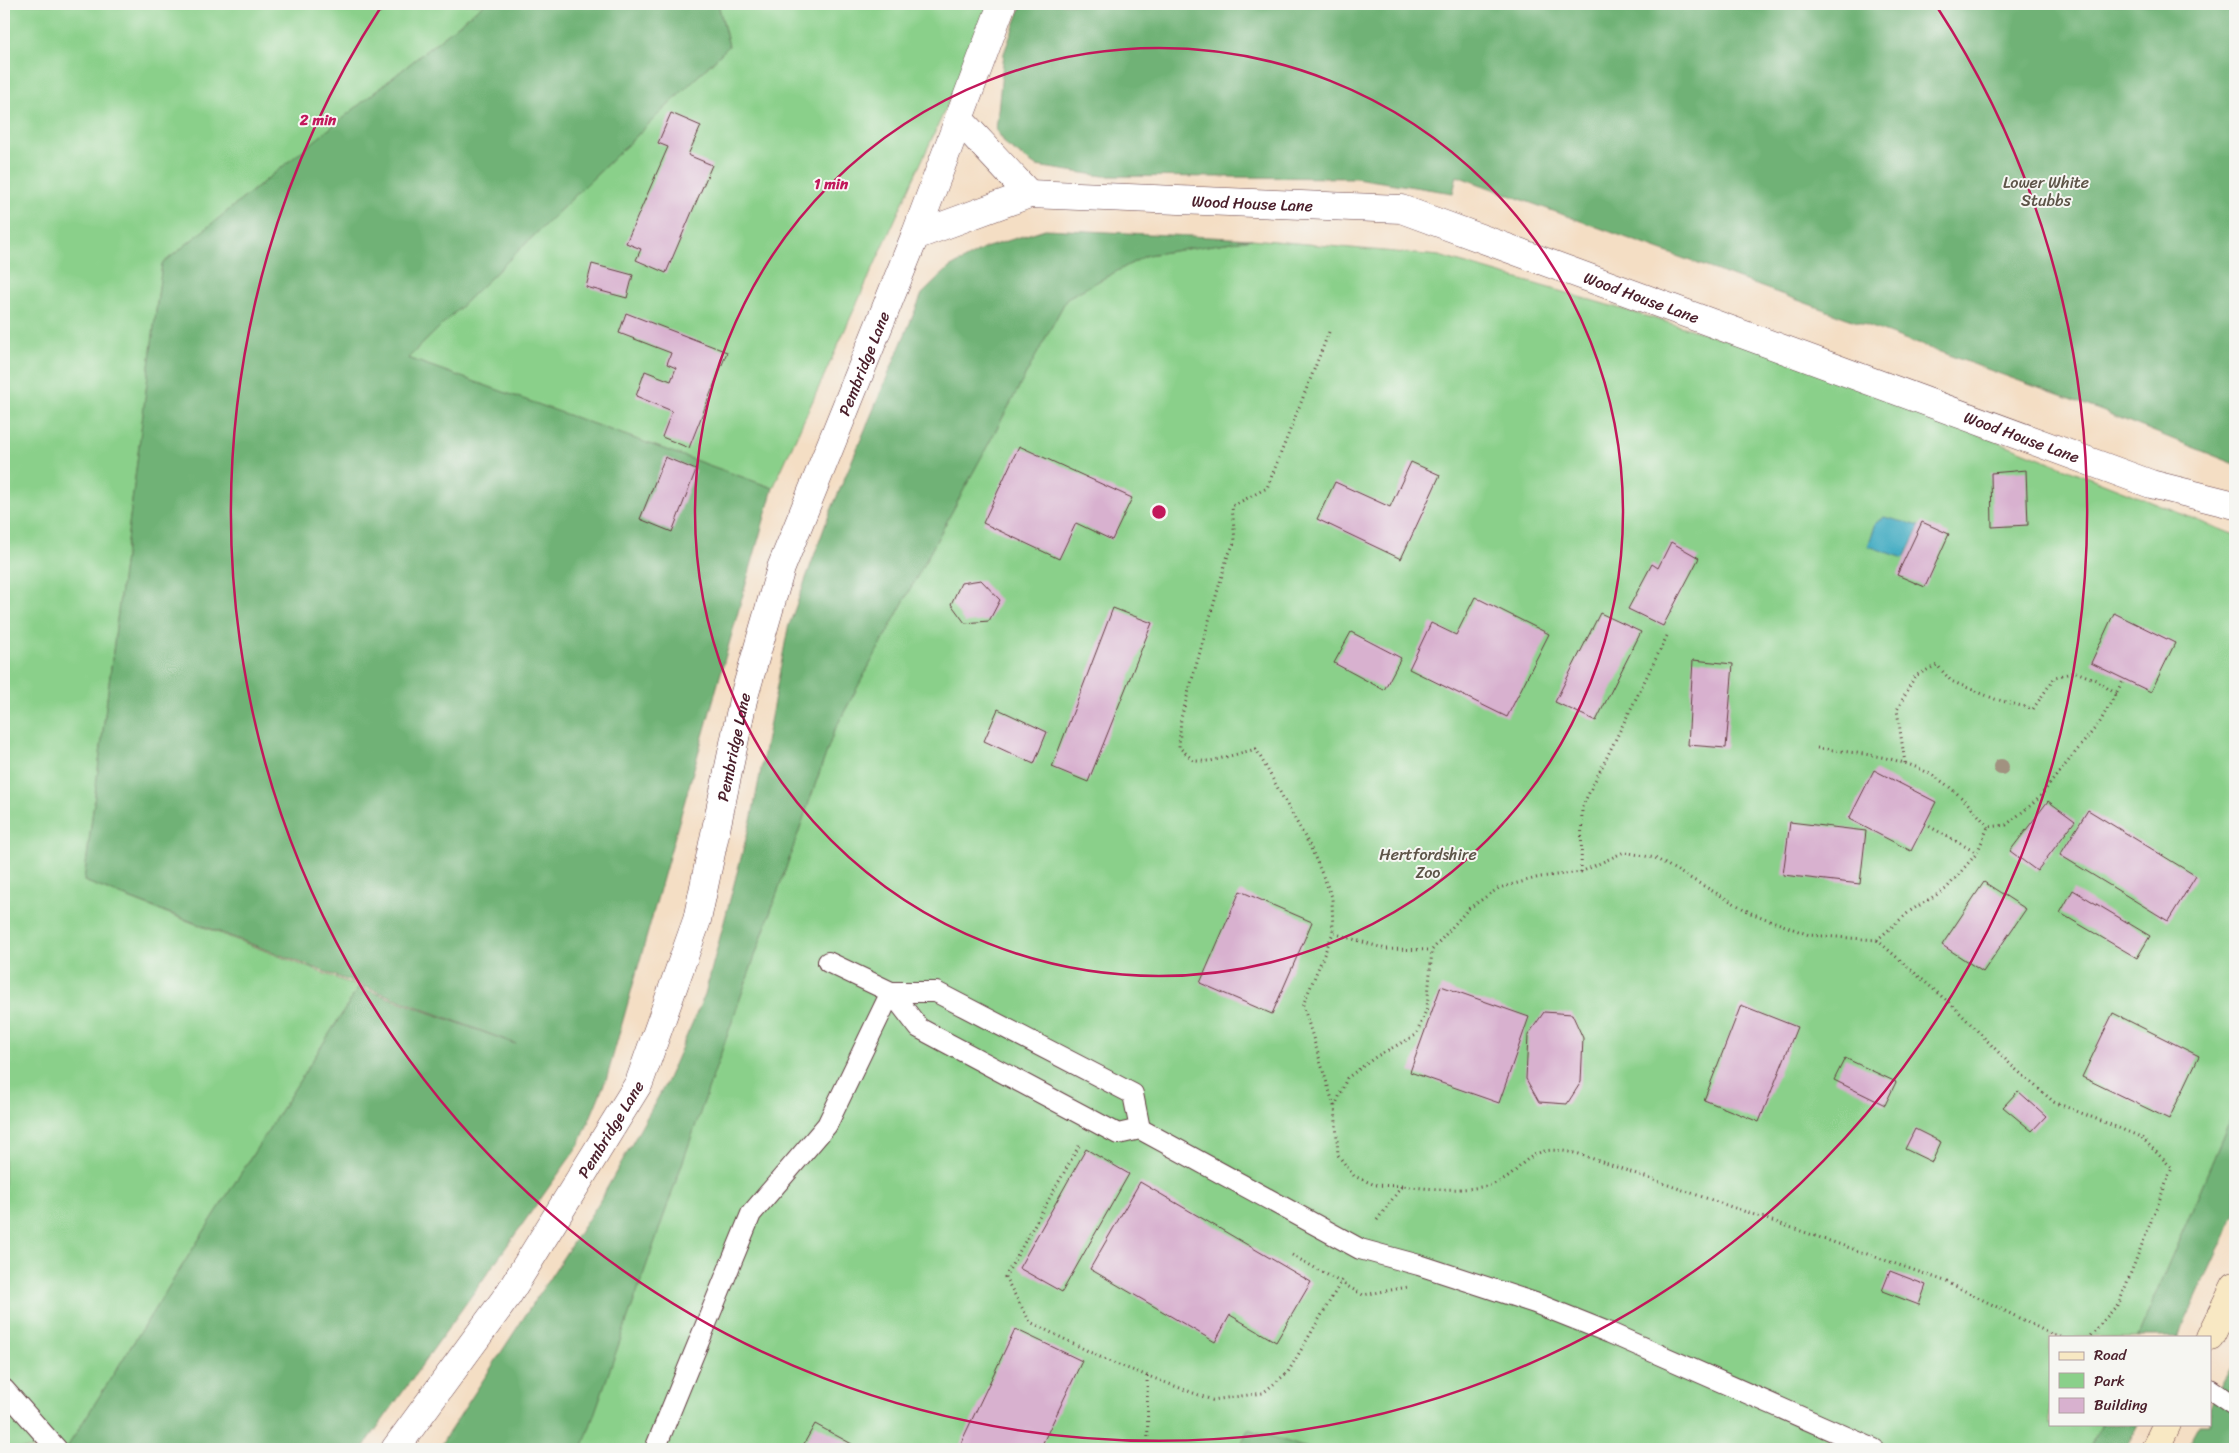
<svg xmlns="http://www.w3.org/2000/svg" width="2239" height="1453" font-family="Sriracha,sans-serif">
  <rect width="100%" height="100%" fill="#f6f6f2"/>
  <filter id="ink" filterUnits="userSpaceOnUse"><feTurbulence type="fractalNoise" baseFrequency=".02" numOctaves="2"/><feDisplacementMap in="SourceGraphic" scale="10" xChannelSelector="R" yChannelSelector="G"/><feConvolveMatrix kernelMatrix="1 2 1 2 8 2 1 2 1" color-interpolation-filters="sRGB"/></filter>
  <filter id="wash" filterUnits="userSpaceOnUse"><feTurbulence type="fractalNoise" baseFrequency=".0096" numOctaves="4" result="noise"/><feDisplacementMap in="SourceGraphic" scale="20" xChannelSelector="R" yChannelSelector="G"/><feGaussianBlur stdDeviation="1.12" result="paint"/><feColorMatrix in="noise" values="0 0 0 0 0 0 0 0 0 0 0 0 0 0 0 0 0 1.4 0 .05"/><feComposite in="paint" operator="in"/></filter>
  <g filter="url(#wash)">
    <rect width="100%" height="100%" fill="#f4dec4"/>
    <g fill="#8ad08a" stroke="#6a785a">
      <polygon points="4,4 484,4 162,264 84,881 359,987 66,1449 4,1449"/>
      <polygon points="718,4 989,4 974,46 773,488 408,358 729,46"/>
      <polygon points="1252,239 1439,256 1776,354 2235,535 2235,1108 2138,1337 2050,1337 2050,1424 2101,1424 2090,1449 582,1449 834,731 1067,298 1147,255"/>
    </g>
    <g fill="#6fb276" stroke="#5c6850">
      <polygon points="484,4 718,4 729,46 408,358 773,488 607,1077 579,1145 362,1449 66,1449 359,987 516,1044 84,881 162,264"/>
      <polygon points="1022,4 2235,4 2235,464 2102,411 1457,176 1453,193 1356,178 1103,176 1036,166 1007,146 996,130 1004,53"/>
      <polygon points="1045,229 1252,239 1147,255 1067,298 834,731 582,1449 438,1449 598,1204 666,1083 705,994 752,816 788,628 827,520 922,294 949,268 985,248"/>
      <polygon points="2235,1108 2235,1214 2178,1337 2138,1337"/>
      <polygon points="2235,1361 2235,1449 2186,1449 2200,1424 2210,1424 2210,1406"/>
      <polygon points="2101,1424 2138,1424 2126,1449 2090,1449"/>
      <polygon points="1248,1429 1310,1449 1239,1449"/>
    </g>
    <polygon fill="#43acc2" stroke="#466676" points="1884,517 1920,526 1904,558 1868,546 1876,523"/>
    <g id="blocks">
      <g fill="#d8b1cf">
        <polygon points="369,4 388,4 380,13"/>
        <polygon points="671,113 701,126 688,155 712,165 666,273 636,260 641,249 626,243 668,147 658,143"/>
        <polygon points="592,264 633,275 627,298 586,287"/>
        <polygon points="626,313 727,352 689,448 662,437 672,411 636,396 645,371 671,381 676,368 667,364 671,353 619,333"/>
        <polygon points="1019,446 1132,498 1112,540 1076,523 1059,559 983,523"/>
        <polygon points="665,457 696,470 672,532 640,519"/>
        <polygon points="1411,462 1440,475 1401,559 1317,519 1335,482 1390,507"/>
        <polygon points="2026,470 2028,525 1992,527 1991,473"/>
        <polygon points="1922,522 1949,534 1925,587 1897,575"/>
        <polygon points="1671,542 1699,558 1663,626 1628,609 1652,564 1658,568"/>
        <polygon points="981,580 1000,600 989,621 965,623 951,604 961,583"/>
        <polygon points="1475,597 1549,634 1507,717 1409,669 1431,623 1456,635"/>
        <polygon points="1113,608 1152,623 1088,782 1052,767"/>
        <polygon points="1600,613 1641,632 1596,721 1555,702"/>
        <polygon points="2114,613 2175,643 2151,692 2091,663"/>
        <polygon points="1351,632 1401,658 1384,690 1334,663"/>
        <polygon points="1693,660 1733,664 1726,748 1688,745"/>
        <polygon points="998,709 1047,732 1034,764 984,741"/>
        <polygon points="1874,770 1936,802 1911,851 1849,819"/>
        <polygon points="2048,801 2075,821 2037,871 2010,851"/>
        <polygon points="2088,810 2196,876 2168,921 2060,855"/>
        <polygon points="1790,822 1866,831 1860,884 1783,875"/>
        <polygon points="1984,882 2026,909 1983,972 1942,945"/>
        <polygon points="2073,890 2150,936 2137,958 2060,913"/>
        <polygon points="1240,891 1312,922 1272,1014 1200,983"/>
        <polygon points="1441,986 1529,1017 1499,1103 1410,1072"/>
        <polygon points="1741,1005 1797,1027 1759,1122 1704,1100"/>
        <polygon points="1544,1012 1572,1014 1583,1038 1581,1082 1567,1104 1539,1102 1526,1079 1528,1035"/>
        <polygon points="2113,1013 2199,1056 2169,1119 2082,1077"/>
        <polygon points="1845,1058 1896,1082 1885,1105 1834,1080"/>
        <polygon points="2018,1091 2046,1116 2032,1131 2003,1107"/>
        <polygon points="1915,1129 1941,1142 1932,1162 1905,1149"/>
        <polygon points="1086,1149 1129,1174 1062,1292 1019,1268"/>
        <polygon points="1140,1182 1311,1282 1276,1342 1230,1315 1215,1342 1090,1269"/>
        <polygon points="1890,1271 1926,1285 1919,1305 1882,1291"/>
        <polygon points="1015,1329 1082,1361 1040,1449 958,1449"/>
        <polygon points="815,1424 861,1449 801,1449"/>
      </g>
    </g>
  </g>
  <g filter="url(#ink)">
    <use href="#blocks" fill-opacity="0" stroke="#643c42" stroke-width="1"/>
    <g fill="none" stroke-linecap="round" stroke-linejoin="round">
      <g stroke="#643c42" stroke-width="22">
        <g id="lane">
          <polyline points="828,962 891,992 936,992 1133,1094 1140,1129"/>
          <polyline points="891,992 919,1028 1118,1134 1140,1129 1360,1249 1419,1265 1535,1303 1610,1333 1874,1449"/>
          <polyline points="4,1389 57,1449"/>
          <polyline points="2210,1389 2235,1406"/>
          <polyline points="655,1449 751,1214 827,1125 891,992"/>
        </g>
      </g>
      <g stroke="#643c42" stroke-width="29">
        <g id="street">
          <polyline points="959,119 1029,194"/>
          <path id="s1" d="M 915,236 L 1029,194 L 1401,209 L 2151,484 L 2235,505"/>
          <path id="s2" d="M 395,1449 L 508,1295 L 639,1083 L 697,920 L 743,700 L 781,568 L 915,236 L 1002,4"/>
        </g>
      </g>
      <g stroke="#643c42" stroke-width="29">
        <g id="secondary">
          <polyline points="2210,1337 2235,1286"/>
          <polyline points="2155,1449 2167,1424"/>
        </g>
      </g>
      <g stroke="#643c42" stroke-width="3" stroke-dasharray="1 4" stroke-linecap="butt">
        <polyline points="1329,332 1267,488 1232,506 1235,541 1227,558 1181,718 1179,747 1194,761 1211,761 1256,749 1310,846 1332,897 1333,933"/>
        <path d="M 1817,748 C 1846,752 1877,754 1904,763 C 1939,773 1967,800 1988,827"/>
        <polyline points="1905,763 1897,710 1915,676 1937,665 1951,681 1995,699 2033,709 2055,677 2076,672 2096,680 2116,694"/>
        <polyline points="1925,824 1977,853"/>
        <polyline points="1581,872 1582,807 1667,636"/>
        <polyline points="1877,940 1956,1009 2013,1067 2054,1102 2141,1137 2172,1168 2119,1303 2089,1337"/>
        <polyline points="1334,1106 1303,1005 1333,933 1386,949 1432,950"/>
        <polyline points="1079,1146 1005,1277 1030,1322 1108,1361 1212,1400 1263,1393 1288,1372 1344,1277"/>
        <polyline points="1402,1186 1375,1185 1354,1176 1338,1155 1335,1106 1347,1078 1377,1056 1416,1035 1427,1008 1432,950 1468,909 1499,888 1540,877 1581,872 1624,852 1655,858 1751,913 1809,935 1877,940 1910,911 1946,889 1977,853 1988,827 2006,825 2036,801 2100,722 2124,679"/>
        <path d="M 1377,1220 L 1402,1186 C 1430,1189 1479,1194 1505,1179 C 1511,1176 1517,1169 1522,1164 C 1542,1146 1555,1149 1579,1154 L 1945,1281 L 2051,1334 L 2064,1337"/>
        <polyline points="1147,1376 1148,1449"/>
      </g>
      <use href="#lane" stroke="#fff" stroke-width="20"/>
      <use href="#street" stroke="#fff" stroke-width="28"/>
      <use href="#secondary" stroke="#f8e8c3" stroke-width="28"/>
      <polyline stroke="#643c42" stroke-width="3" stroke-dasharray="1 4" stroke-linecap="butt" points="1292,1255 1363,1295 1408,1287"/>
    </g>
    <circle fill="#a19280" cx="2001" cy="767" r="8"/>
  </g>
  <g fill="none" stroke="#c2185b" stroke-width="2.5">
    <circle cx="1159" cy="512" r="464"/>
    <path d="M1937 7A928 928 0 1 1 381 7"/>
  </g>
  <g text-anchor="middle" stroke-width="4" stroke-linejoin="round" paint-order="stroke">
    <g font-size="16" fill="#5d5448" stroke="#f6f6f2">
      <text x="2046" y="188">Lower White<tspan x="2046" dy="18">Stubbs</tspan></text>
      <text x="1428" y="860">Hertfordshire<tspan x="1428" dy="18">Zoo</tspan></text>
    </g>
    <g font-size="16" fill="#4a1f2b" stroke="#f6f6f2">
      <text dy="6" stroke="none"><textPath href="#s1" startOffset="345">Wood House Lane</textPath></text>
      <text dy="6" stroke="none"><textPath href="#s1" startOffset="750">Wood House Lane</textPath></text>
      <text dy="6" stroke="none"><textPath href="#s2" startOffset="1196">Pembridge Lane</textPath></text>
      <text dy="6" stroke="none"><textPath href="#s1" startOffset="1155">Wood House Lane</textPath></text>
      <text dy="6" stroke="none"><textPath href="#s2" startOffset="790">Pembridge Lane</textPath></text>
      <text dy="6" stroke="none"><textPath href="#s2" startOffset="386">Pembridge Lane</textPath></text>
    </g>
  </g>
  <circle cx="1159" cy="512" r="8" fill="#c2185b" stroke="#f6f6f2" stroke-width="2.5"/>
  <g font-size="15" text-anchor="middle" font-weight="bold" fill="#c2185b" stroke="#f6f6f2" stroke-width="4" stroke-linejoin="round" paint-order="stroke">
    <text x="318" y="125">2 min</text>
    <text x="831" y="189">1 min</text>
  </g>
  <rect width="2239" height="1453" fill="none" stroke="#f6f6f2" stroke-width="20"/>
  <rect x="2049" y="1336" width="162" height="90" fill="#f6f6f2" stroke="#b1a0a2"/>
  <rect x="2059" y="1352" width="25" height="8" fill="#f8e8c3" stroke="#b1a0a2"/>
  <text x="2094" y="1360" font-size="15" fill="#4a1f2b">Road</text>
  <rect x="2059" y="1373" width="25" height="15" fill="#8ad08a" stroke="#b1a0a2"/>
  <text x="2094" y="1386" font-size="15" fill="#4a1f2b">Park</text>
  <rect x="2059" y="1398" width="25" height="15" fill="#d8b1cf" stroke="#b1a0a2"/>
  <text x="2094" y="1410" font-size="15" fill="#4a1f2b">Building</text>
</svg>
